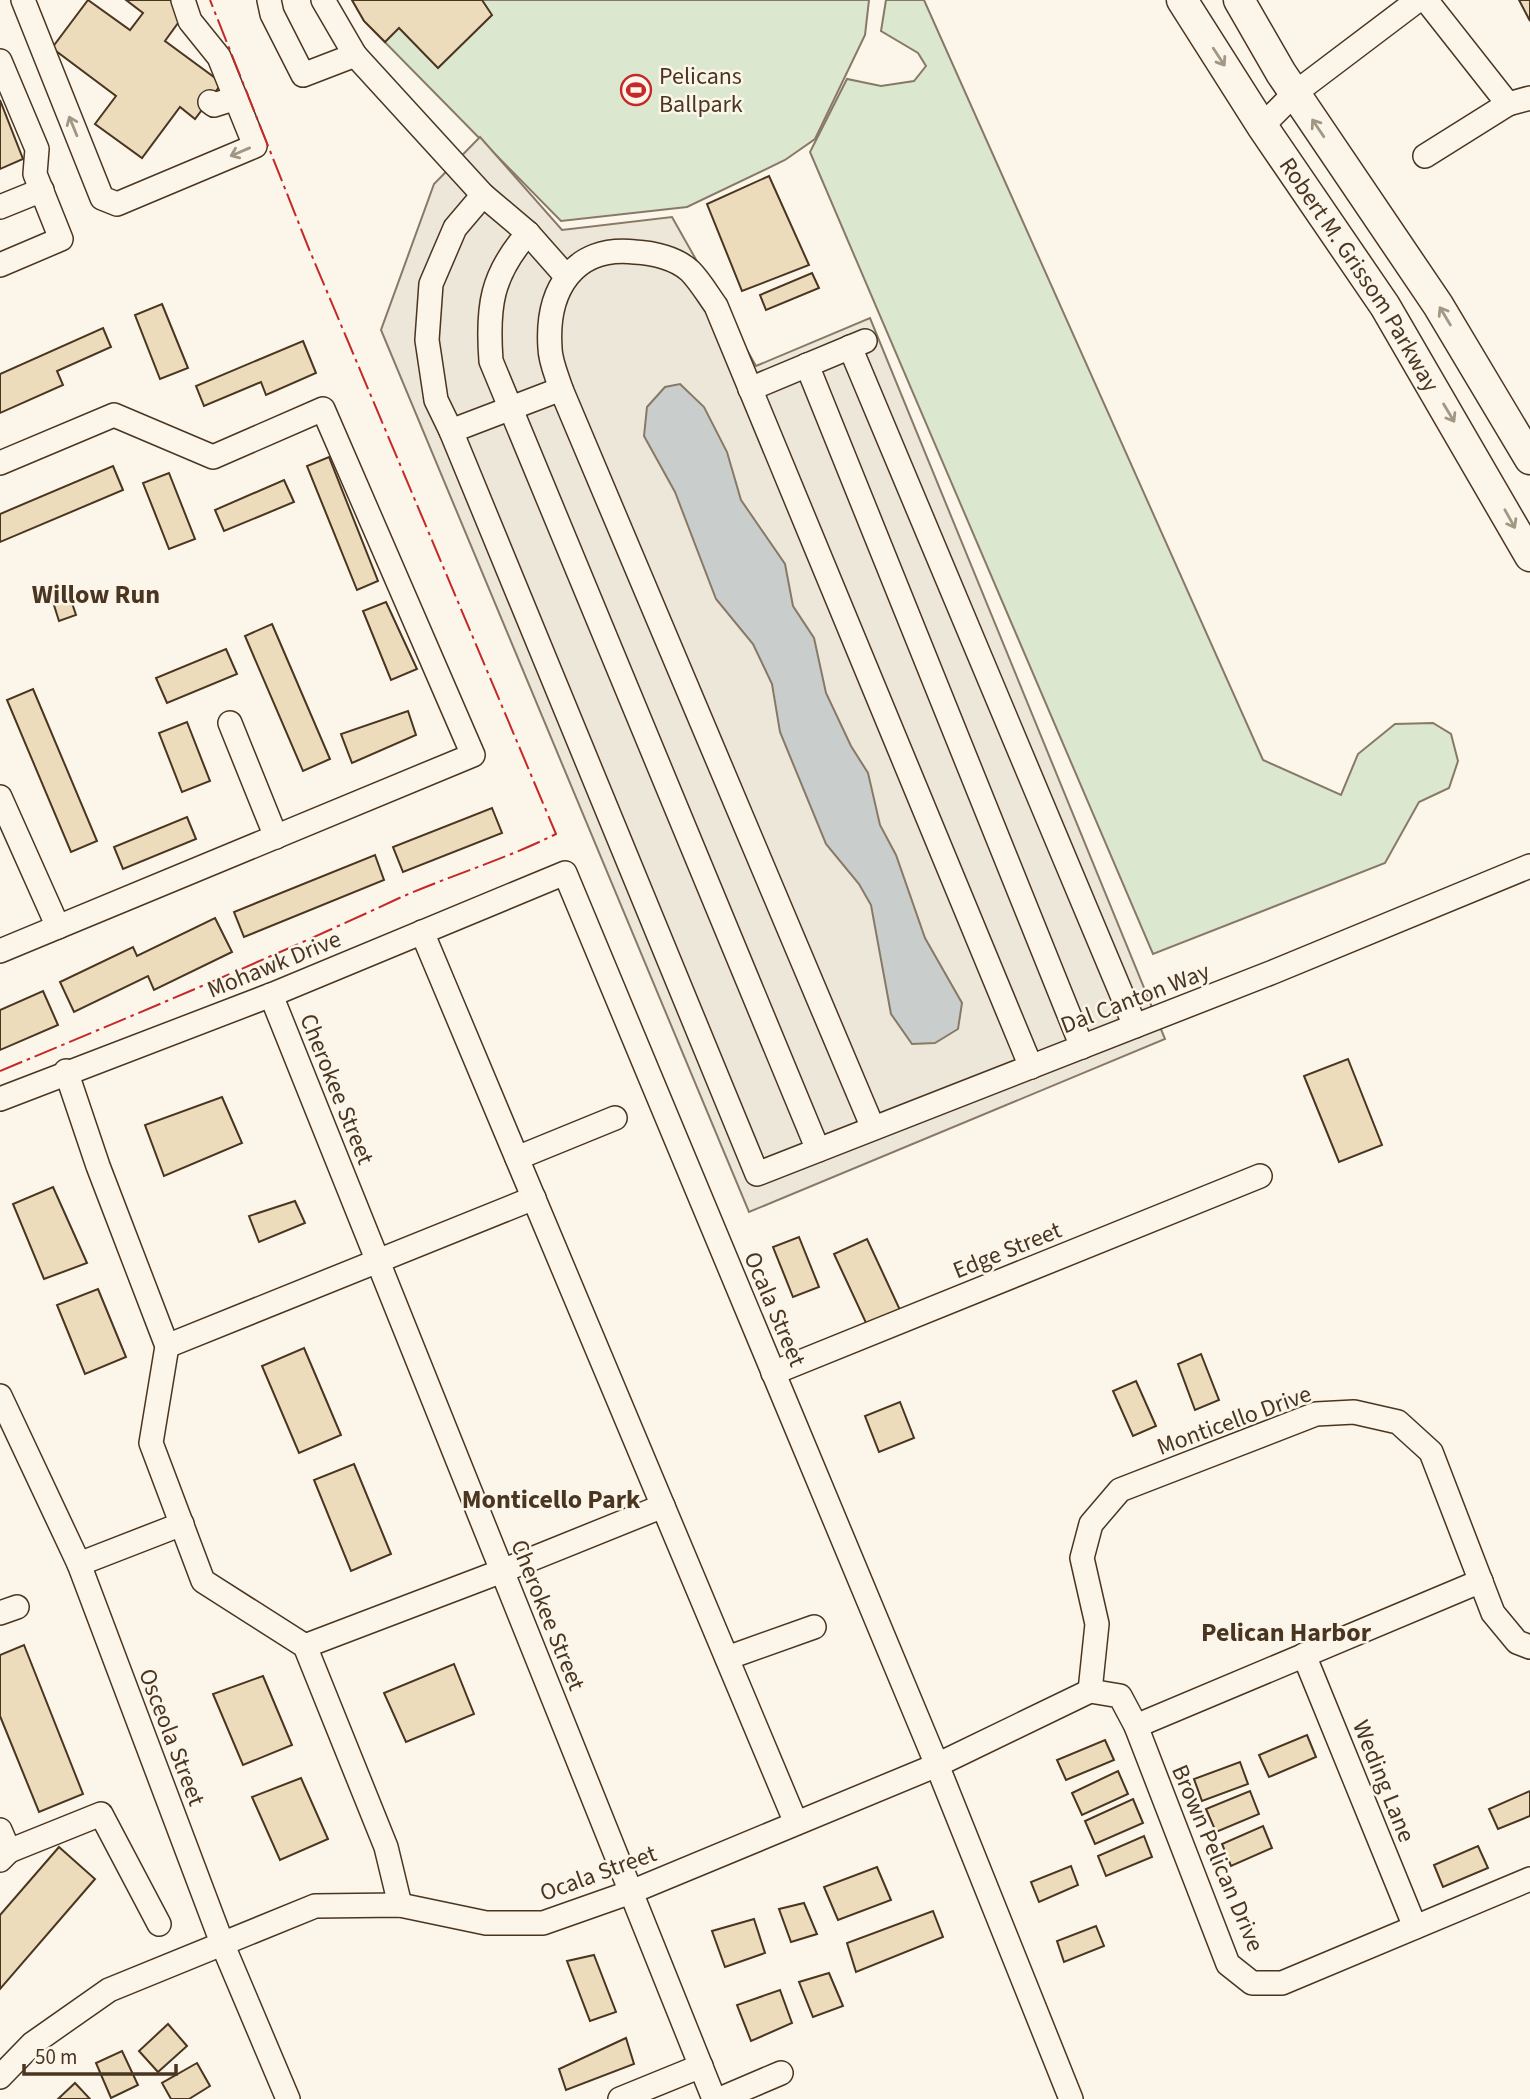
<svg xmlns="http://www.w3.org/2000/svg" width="1530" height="2099" font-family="'Source Sans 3',sans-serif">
  <rect width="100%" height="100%" fill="#fbf6e9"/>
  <g fill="#dce7d0" stroke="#887966" stroke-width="2">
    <polygon points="352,0 869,0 865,35 815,139 785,160 687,207 561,221 364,21"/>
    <polygon points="886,0 924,0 1263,760 1341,795 1358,754 1395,724 1433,723 1451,734 1458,761 1449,788 1419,802 1385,863 1153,954 810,152 847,79 881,86 914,81 926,66 918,53 881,31"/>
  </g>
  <polygon fill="#ede7d9" stroke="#887966" stroke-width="2" points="480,137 562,230 672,217 756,366 870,318 1165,1039 749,1212 381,330 434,184"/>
  <polygon fill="#c9cecd" stroke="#887966" stroke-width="2" points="680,384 704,407 727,452 741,500 785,564 793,606 814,638 826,693 851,746 868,773 880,825 896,855 925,938 962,1003 958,1029 935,1043 912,1044 891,1014 871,905 859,884 826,844 780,732 772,684 753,644 716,599 675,492 644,436 647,407 665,387"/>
  <g fill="#ecdcbc" stroke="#4a3520" stroke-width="2">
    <polygon points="88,0 130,30 143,13 126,0 170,0 186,12 165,41 222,83 195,119 180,107 142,158 95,124 116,96 52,48"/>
    <polygon points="352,0 482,0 492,15 438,68 399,28 385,42 364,21"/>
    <polygon points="1519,0 1530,0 1530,21"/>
    <polygon points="0,100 23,159 0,169"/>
    <polygon points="769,176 809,265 742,291 707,204"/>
    <polygon points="812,273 819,288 766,310 760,295"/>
    <polygon points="162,304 188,368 160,379 135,315"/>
    <polygon points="103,328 111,347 57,371 63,385 0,413 0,374"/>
    <polygon points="303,341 316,373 266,395 261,382 204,406 196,386"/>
    <polygon points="329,457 378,581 357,590 307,466"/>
    <polygon points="113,466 123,490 0,542 0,514"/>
    <polygon points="169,473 195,539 169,549 143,483"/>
    <polygon points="284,480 294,502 224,531 215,510"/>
    <polygon points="70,597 76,615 59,621 53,602"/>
    <polygon points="386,602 417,669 391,680 363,611"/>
    <polygon points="272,624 330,759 303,771 245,636"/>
    <polygon points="226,649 237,674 167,703 156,678"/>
    <polygon points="33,689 97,841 71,852 7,700"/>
    <polygon points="408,711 416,735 352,763 341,734"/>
    <polygon points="187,722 210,781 182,792 159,733"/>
    <polygon points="492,808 502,833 403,872 393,847"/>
    <polygon points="187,817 196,839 123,869 114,847"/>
    <polygon points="375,855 384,880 244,937 234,912"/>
    <polygon points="215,918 232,952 154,990 148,976 74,1012 60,982 133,947 137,956"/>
    <polygon points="43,991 58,1025 0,1050 0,1010"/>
    <polygon points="1348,1059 1382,1145 1339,1162 1304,1076"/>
    <polygon points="222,1097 242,1143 164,1176 145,1125"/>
    <polygon points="53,1187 87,1263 44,1279 13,1204"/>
    <polygon points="295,1201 305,1223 259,1242 249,1216"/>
    <polygon points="799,1237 819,1287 793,1297 773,1247"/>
    <polygon points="867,1239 900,1310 867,1325 834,1254"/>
    <polygon points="98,1289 126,1357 85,1374 57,1305"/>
    <polygon points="304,1348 341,1435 299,1453 262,1366"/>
    <polygon points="1201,1354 1219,1400 1195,1410 1178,1364"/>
    <polygon points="1136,1381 1156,1426 1133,1436 1113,1391"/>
    <polygon points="900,1402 914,1438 879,1452 865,1416"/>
    <polygon points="354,1464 391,1554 351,1571 314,1480"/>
    <polygon points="24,1645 83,1794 39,1812 0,1716 0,1655"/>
    <polygon points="454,1664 474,1714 406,1742 384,1693"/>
    <polygon points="263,1676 292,1745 243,1765 213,1694"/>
    <polygon points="1307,1735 1316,1757 1269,1777 1259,1755"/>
    <polygon points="1105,1740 1114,1760 1066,1780 1057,1760"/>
    <polygon points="1240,1762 1248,1784 1202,1801 1194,1779"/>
    <polygon points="1118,1771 1128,1794 1082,1815 1072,1793"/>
    <polygon points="301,1778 328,1839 280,1860 252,1797"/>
    <polygon points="1250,1791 1259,1814 1216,1832 1206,1809"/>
    <polygon points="1530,1791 1530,1816 1498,1829 1489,1809"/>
    <polygon points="1133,1799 1143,1823 1095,1844 1085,1821"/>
    <polygon points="1263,1826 1272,1848 1231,1866 1222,1844"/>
    <polygon points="1144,1836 1152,1857 1106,1876 1098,1856"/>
    <polygon points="1478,1846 1488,1868 1443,1887 1434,1865"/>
    <polygon points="59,1847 95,1879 0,1989 0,1915"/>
    <polygon points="1071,1866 1078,1885 1039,1902 1031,1882"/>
    <polygon points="877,1867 891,1900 838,1920 824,1887"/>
    <polygon points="804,1903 817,1934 791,1942 779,1909"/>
    <polygon points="933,1911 943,1937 856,1972 847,1943"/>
    <polygon points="754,1919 765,1953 725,1967 712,1931"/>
    <polygon points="1096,1926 1104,1946 1064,1962 1057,1941"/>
    <polygon points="594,1955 616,2012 590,2021 567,1961"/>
    <polygon points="829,1973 843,2006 813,2017 799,1982"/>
    <polygon points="780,1990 792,2023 751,2041 737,2005"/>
    <polygon points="168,2024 187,2046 158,2072 139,2051"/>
    <polygon points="626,2038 634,2064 566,2090 559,2069"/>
    <polygon points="122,2051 138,2085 111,2098 96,2063"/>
    <polygon points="197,2063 210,2086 189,2099 171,2099 162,2083"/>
    <polygon points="75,2083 90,2099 58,2099"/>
  </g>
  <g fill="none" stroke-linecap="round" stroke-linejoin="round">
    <g stroke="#4a3520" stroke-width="26">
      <g id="minor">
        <polyline points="23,0 102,198 117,204 255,146 219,57 190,21 183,0"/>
        <polyline points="269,0 272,14 303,75 355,55"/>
        <polyline points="323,0 355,55 483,195 528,233 565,275"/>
        <polyline points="1426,0 1508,104 1530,98"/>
        <polyline points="0,61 37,149 35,174 61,239 0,265"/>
        <polyline points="210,102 214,105 236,98"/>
        <polyline points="1262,126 1295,93 1418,0"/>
        <polyline points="1425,156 1508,104"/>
        <polyline points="483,195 455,228 431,284 427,340 436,400 451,431 757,1174 1273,972 1530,866"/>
        <polyline points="0,207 42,190"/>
        <path d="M 528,233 C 491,275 487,307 491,361 L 818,1150"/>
        <polyline points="850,347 1135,1026"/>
        <polyline points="807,365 1082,1047"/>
        <polyline points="750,389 865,341"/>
        <polyline points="451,431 561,389"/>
        <polyline points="0,463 114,415 213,457 323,409 473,755 0,951"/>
        <polyline points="230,723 276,837"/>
        <polyline points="0,797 58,927"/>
        <polyline points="422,932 796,1823"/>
        <polyline points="271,995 714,2099"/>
        <polyline points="66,1071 98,1166 167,1346 151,1443 203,1581 305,1646 386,1847 400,1905"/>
        <polyline points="0,1099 271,995 565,873 937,1765 1071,2099"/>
        <path d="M 873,1128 L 561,389 C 557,376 550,361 550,348 C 546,290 574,245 635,252 C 653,253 676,258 690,271 C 700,281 708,295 716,306 L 1031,1067"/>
        <polyline points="517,1158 615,1118"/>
        <polyline points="167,1346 534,1198"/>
        <polyline points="773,1373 1260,1176"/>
        <polyline points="0,1396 79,1564 222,1943 288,2099"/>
        <polyline points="79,1564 182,1524"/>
        <polyline points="0,1613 17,1607"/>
        <polyline points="305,1646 502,1571 663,1506"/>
        <polyline points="1304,1655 1415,1927"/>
        <polyline points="727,1658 814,1627"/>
        <polyline points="1090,1691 1097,1624 1082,1558 1091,1524 1120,1490 1316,1414 1354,1412 1398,1422 1431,1452 1493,1613 1517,1642 1530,1647"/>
        <polyline points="1136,1726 1481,1581"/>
        <polyline points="0,1830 9,1851 0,1860"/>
        <polyline points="9,1851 101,1814 159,1924"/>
        <polyline points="0,2077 32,2044 109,1990 315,1906 400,1905 486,1923 543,1923 631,1892 937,1765 1090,1691 1120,1696 1136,1726 1228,1964 1252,1983 1282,1983 1530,1879"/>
        <polyline points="620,2099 701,2066"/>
        <polyline points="720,2099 781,2073"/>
      </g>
    </g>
    <g stroke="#4a3520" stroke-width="33">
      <g id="major">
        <path id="s1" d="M 1182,0 L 1262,126 L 1385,306 L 1530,556"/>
        <polyline points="1239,0 1281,73 1438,305 1530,459"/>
      </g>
    </g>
    <use href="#minor" stroke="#fbf6e9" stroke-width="23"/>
    <use href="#major" stroke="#fbf6e9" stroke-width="30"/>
    <path stroke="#c62828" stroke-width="2" stroke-dasharray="24 5 3.5 5" stroke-linecap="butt" d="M 0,1071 C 132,1016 264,961 395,900 C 448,876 504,860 556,834 L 309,249 L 210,0"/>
  </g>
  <defs><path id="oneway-shaft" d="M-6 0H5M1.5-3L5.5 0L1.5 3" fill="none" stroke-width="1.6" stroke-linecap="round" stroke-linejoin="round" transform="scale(1.75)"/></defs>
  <g stroke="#a29684">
    <use href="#oneway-shaft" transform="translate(1219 57) rotate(57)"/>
    <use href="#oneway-shaft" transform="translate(73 126) rotate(-112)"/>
    <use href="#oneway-shaft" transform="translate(1318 128) rotate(-124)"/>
    <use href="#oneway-shaft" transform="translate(240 152) rotate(157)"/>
    <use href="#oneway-shaft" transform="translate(1445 316) rotate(-121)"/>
    <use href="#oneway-shaft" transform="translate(1449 413) rotate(59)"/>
    <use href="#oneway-shaft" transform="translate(1510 519) rotate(61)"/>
  </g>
  <defs>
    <g id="stadium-ring" transform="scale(1.575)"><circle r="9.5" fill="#fbf6e9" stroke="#c62828" stroke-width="1.5"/><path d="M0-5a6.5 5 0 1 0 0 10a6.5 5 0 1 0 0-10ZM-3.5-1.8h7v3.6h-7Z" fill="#c62828"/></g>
  </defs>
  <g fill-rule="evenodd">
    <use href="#stadium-ring" x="636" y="90"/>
  </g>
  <g text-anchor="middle" stroke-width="5" stroke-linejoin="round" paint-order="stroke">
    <g font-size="24" fill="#4a3520" stroke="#fbf6e9" text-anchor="start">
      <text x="659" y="84">Pelicans<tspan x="659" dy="28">Ballpark</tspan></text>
    </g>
    <g font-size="24" fill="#4a3520" stroke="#fbf6e9">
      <text dy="8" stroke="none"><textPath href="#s1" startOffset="327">Robert M. Grissom Parkway</textPath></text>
      <text transform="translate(274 964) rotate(-22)" y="8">Mohawk Drive</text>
      <text transform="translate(1135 998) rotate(-21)" y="8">Dal Canton Way</text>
      <text transform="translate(337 1089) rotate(68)" y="8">Cherokee Street</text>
      <text transform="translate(1007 1250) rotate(-22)" y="8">Edge Street</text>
      <text transform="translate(775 1309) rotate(67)" y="8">Ocala Street</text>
      <text transform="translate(1234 1420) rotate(-20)" y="8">Monticello Drive</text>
      <text transform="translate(548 1615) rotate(68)" y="8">Cherokee Street</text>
      <text transform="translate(172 1737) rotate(69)" y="8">Osceola Street</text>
      <text transform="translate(1384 1781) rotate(68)" y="8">Weding Lane</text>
      <text transform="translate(1218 1858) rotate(67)" y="8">Brown Pelican Drive</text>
      <text transform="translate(598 1873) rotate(-20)" y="8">Ocala Street</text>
    </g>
    <g font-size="26" font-weight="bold" fill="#4a3520" stroke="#fbf6e9">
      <text x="96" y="603">Willow Run</text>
      <text x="551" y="1508">Monticello Park</text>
      <text x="1286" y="1641">Pelican Harbor</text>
    </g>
  </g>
  <path d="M24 2064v10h152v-10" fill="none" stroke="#4a3520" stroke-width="3.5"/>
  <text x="35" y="2064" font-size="21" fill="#4a3520" stroke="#fbf6e9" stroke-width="5" paint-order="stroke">50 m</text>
</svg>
